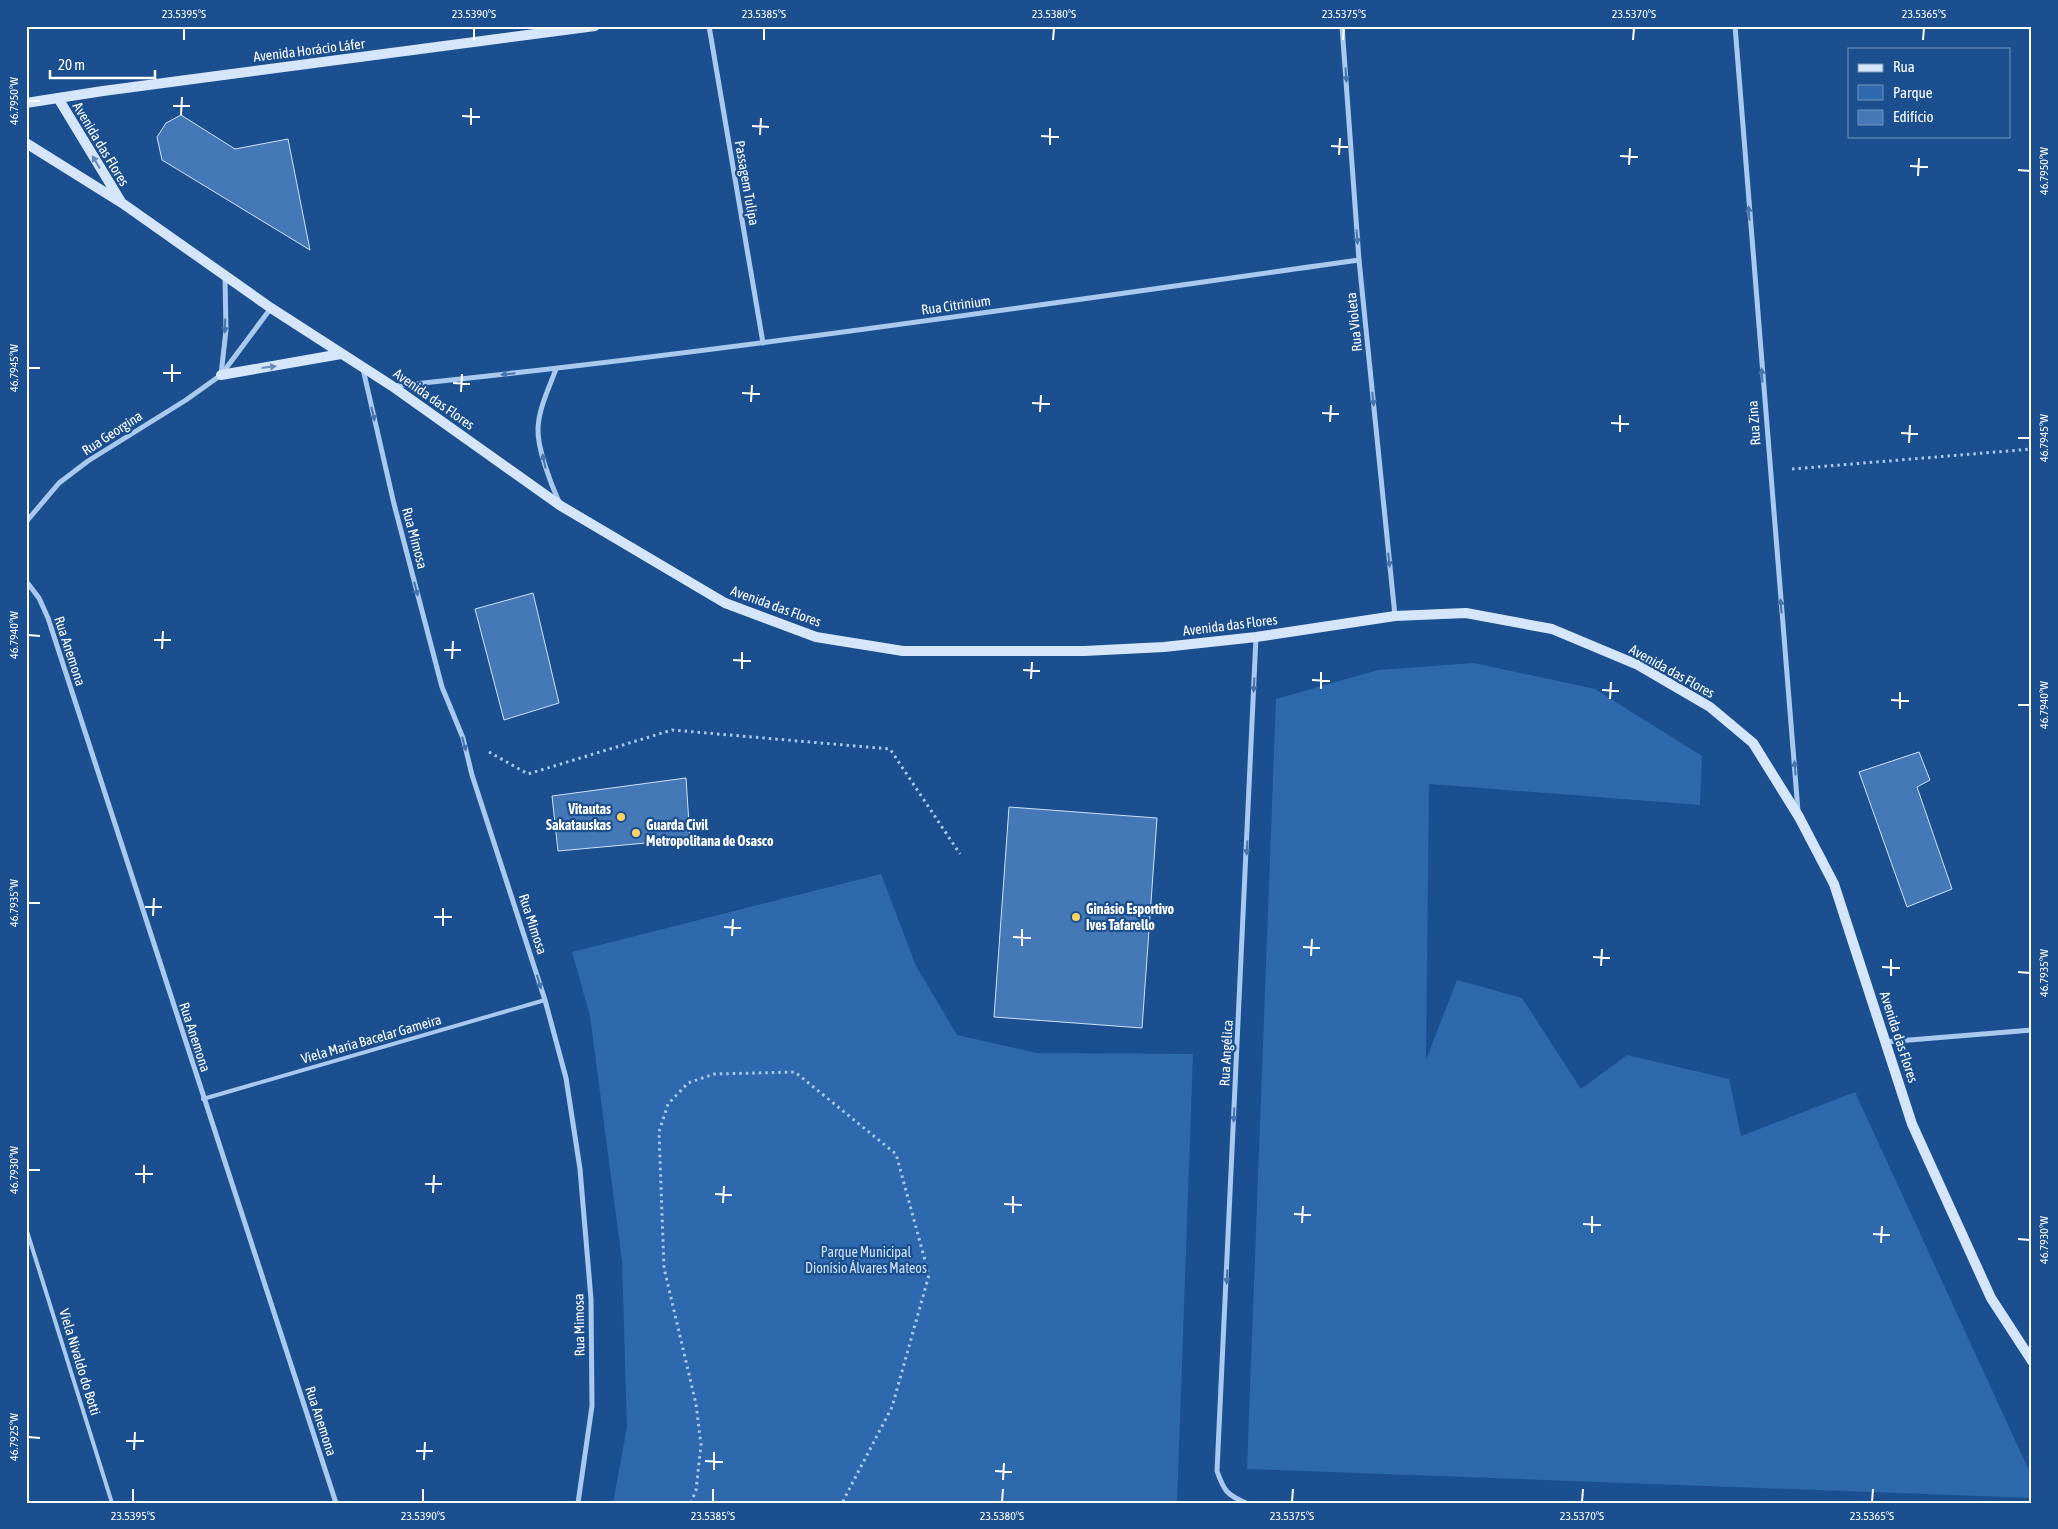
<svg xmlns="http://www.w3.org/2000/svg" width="2058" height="1529" font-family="'Asap Condensed',sans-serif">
  <rect width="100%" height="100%" fill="#1b4f8f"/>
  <g fill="#2e69ad">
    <polygon points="1474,663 1595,689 1702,756 1700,805 1429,784 1426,1060 1457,980 1522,998 1581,1089 1627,1055 1729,1079 1741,1136 1855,1092 2032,1477 2032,1498 1247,1469 1276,699 1378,670"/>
    <polygon points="881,874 916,966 957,1035 1037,1053 1193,1054 1177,1503 613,1503 627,1427 622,1261 590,1016 572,952"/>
  </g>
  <g fill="#4478b7" stroke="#cfe3fa">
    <polygon points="181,115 235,149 288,139 310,250 162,160 157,137 166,123"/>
    <polygon points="533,593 559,703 504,720 475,609"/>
    <polygon points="1919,752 1930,780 1917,787 1952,889 1907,907 1859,772"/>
    <polygon points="686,778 690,839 558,851 552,796"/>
    <polygon points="1009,807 1157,818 1142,1028 994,1017"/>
  </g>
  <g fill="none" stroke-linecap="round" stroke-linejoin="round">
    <g stroke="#a9c9ee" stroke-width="3" stroke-dasharray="2.5 4" stroke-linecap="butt">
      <polyline points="1792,469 2032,449"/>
      <polyline points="489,752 528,774 672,730 890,749 960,854"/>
      <polyline points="691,1503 696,1490 701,1445 696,1404 664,1268 659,1132 668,1104 688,1083 714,1074 795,1072 896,1154 929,1275 892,1407 842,1503"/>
    </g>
    <g stroke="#a9c9ee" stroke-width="4">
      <polyline points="203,1099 545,1000"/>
      <polyline points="26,1228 112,1503"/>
    </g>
    <g stroke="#a9c9ee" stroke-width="5">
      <polyline points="709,26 763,343"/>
      <polyline points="1342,26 1359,260 1395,616"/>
      <polyline points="1735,26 1798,811"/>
      <polyline points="363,369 394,504 442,687 463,738 472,775 545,1000 566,1078 580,1169 591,1299 592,1406 578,1503"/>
      <path d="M 556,369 C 549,388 539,408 538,428 C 537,448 551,484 559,502"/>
      <polyline points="221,375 226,330 225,278"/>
      <path d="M 393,386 C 716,353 1037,305 1359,260"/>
      <polyline points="26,522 59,483 88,461 186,400 221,375 271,308"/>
      <polyline points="26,581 39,598 48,618 336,1503"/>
      <polyline points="1885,1042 2032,1030"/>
      <path d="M 1246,1503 C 1227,1495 1224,1491 1217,1471 L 1256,637"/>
    </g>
    <g stroke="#d6e6fa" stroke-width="10">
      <polyline points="58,98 120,200"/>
      <polyline points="26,103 103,91 595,26"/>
      <polyline points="26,143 122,203 271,308 392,386 561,506 725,603 816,637 903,651 1084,651 1164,647 1256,637 1395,616 1466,613 1552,629 1638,665 1710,707 1753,743 1799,817 1834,884 1912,1124 1991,1298 2032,1361"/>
      <polyline points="221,375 341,354"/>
    </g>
  </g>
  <defs><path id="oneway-solid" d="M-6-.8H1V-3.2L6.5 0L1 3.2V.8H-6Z" transform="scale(1.25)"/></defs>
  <g fill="#4674ac">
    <use href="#oneway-solid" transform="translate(1346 75) rotate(86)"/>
    <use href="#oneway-solid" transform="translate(1749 213) rotate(-94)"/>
    <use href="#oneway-solid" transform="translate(1357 237) rotate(86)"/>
    <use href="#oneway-solid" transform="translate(225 326) rotate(92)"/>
    <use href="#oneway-solid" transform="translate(508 374) rotate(174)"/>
    <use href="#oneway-solid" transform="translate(1762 375) rotate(-94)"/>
    <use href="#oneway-solid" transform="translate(1373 399) rotate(84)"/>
    <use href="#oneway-solid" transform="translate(373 414) rotate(77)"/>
    <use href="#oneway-solid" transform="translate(544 461) rotate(-102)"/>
    <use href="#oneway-solid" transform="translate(1389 560) rotate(84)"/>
    <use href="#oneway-solid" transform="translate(416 589) rotate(75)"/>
    <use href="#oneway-solid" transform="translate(1781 606) rotate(-95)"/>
    <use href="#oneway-solid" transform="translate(1254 685) rotate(93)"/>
    <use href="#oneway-solid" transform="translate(464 744) rotate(75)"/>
    <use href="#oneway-solid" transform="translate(1795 768) rotate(-95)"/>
    <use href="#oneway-solid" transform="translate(1247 848) rotate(93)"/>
    <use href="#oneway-solid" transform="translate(539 982) rotate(73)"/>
    <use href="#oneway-solid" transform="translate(1234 1115) rotate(93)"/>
    <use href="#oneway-solid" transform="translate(1227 1277) rotate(93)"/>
  </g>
  <g fill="#668bba">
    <use href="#oneway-solid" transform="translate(96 162) rotate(-121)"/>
    <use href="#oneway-solid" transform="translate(269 367) rotate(-7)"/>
  </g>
  <path fill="none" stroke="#fff" stroke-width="2" d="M 184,40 L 184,28M 474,40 L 474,28M 764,40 L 764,28M 1053,40 L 1054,28M 1343,40 L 1344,28M 1633,40 L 1634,28M 1923,40 L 1924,28M 28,101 L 40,101M 173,106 L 190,106M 181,115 L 182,97M 462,116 L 480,117M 471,125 L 471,108M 752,126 L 769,127M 760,135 L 761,118M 1041,136 L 1059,137M 1050,145 L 1050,128M 1331,146 L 1348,147M 1339,155 L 1340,138M 1620,156 L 1638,157M 1629,165 L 1630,148M 1910,166 L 1928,167M 2018,170 L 2030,171M 1918,176 L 1919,158M 28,368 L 40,368M 163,373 L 181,373M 172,382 L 172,364M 453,383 L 470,384M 461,392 L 462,374M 742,393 L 760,394M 751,402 L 752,385M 1032,403 L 1050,404M 1040,412 L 1041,395M 1322,413 L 1339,414M 1330,422 L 1331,405M 1611,423 L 1629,424M 1620,432 L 1620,415M 1901,433 L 1918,434M 2018,438 L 2030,438M 1909,443 L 1910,425M 28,635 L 40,636M 154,640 L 171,640M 162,649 L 163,631M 444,650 L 461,650M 452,659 L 453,641M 733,660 L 751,661M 742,669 L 742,652M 1023,670 L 1040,671M 1031,679 L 1032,662M 1312,680 L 1330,681M 1321,689 L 1321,672M 1602,690 L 1619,691M 1610,699 L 1611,682M 1891,700 L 1909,701M 2018,705 L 2030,705M 1900,709 L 1900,692M 28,903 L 40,903M 145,907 L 162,907M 153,916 L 154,898M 434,917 L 452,917M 443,926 L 443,908M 724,927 L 741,928M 732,936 L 733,919M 1013,937 L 1031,938M 1022,946 L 1022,929M 1303,947 L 1320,948M 1311,956 L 1312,939M 1593,957 L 1610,958M 1601,966 L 1602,949M 1882,967 L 1900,968M 2018,972 L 2030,973M 1891,976 L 1891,959M 28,1170 L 40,1170M 135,1174 L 153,1174M 144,1183 L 144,1165M 425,1184 L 442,1184M 433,1193 L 434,1175M 715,1194 L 732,1195M 723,1203 L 724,1186M 1004,1204 L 1022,1205M 1013,1213 L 1013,1196M 1294,1214 L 1311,1215M 1302,1223 L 1303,1206M 1583,1224 L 1601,1225M 1592,1233 L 1592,1216M 1873,1234 L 1890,1235M 2018,1239 L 2030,1240M 1881,1243 L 1882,1226M 28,1437 L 40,1438M 126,1441 L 144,1441M 134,1450 L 135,1432M 416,1451 L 433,1451M 424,1460 L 425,1442M 705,1461 L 723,1462M 714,1470 L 714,1452M 995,1471 L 1012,1472M 1003,1480 L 1004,1463M 133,1502 L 133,1489M 423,1502 L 423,1489M 713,1502 L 713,1489M 1002,1502 L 1003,1489M 1292,1502 L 1293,1489M 1582,1502 L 1583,1489M 1872,1502 L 1873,1489"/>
  <g fill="#ffd166" stroke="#1b4f8f" stroke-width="2">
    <circle cx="621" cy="817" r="5"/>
    <circle cx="636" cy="833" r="5"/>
    <circle cx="1076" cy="917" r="5"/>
  </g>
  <g text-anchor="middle" stroke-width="4.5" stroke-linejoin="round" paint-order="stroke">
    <g font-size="14" fill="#fff" stroke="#1b4f8f">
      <text transform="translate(309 50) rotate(-7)" y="5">Avenida Horácio Láfer</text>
      <text transform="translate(101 144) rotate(59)" y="5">Avenida das Flores</text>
      <text transform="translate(747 183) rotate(80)" y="5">Passagem Tulipa</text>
      <text transform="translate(956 305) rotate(-8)" y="5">Rua Citrinium</text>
      <text transform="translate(1354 322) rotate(-96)" y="5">Rua Violeta</text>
      <text transform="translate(434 399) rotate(35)" y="5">Avenida das Flores</text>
      <text transform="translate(1754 423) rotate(-94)" y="5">Rua Zina</text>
      <text transform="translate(112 433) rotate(-33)" y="5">Rua Georgina</text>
      <text transform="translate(415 538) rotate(75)" y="5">Rua Mimosa</text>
      <text transform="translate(776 606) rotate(20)" y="5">Avenida das Flores</text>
      <text transform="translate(1230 625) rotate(-7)" y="5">Avenida das Flores</text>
      <text transform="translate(70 651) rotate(72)" y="5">Rua Anemona</text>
      <text transform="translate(1672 671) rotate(29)" y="5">Avenida das Flores</text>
      <text transform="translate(533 924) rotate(72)" y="5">Rua Mimosa</text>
      <text transform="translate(195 1037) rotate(72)" y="5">Rua Anemona</text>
      <text transform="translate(1899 1037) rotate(72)" y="5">Avenida das Flores</text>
      <text transform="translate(371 1039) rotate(-16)" y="5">Viela Maria Bacelar Gameira</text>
      <text transform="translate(1226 1053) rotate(-87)" y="5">Rua Angélica</text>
      <text transform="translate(579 1325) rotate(-91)" y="5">Rua Mimosa</text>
      <text transform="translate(80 1362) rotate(73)" y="5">Viela Nivaldo do Botti</text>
      <text transform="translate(321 1421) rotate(72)" y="5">Rua Anemona</text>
    </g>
    <g font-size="14" font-weight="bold" fill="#fff" stroke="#1b4f8f" text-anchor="start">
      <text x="611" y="814" text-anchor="end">Vitautas<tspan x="611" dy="16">Sakatauskas</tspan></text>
      <text x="646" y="830">Guarda Civil<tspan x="646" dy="16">Metropolitana de Osasco</tspan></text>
      <text x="1086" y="914">Ginásio Esportivo<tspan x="1086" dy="16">Ives Tafarello</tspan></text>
    </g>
    <g font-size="14" fill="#cfe3fa" stroke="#1b4f8f">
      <text x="866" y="1257">Parque Municipal<tspan x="866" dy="16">Dionísio Álvares Mateos</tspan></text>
    </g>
  </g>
  <rect width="2058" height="1529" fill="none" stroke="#1b4f8f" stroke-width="55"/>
  <rect x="1848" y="48" width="162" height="90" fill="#1b4f8f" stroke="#7695bc"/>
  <rect x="1858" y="64" width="25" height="8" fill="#d6e6fa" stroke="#7695bc"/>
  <text x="1893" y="72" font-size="15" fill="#ffffff">Rua</text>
  <rect x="1858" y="85" width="25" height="15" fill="#2e69ad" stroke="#7695bc"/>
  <text x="1893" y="98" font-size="15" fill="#ffffff">Parque</text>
  <rect x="1858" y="110" width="25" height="15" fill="#4478b7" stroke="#7695bc"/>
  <text x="1893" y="122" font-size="15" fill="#ffffff">Edifício</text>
  <path d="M50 70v8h105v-8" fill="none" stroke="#ffffff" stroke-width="2.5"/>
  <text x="58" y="70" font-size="15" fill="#ffffff" stroke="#1b4f8f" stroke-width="4" paint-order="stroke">20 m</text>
  <rect x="28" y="28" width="2002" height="1474" fill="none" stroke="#fff" stroke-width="2"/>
  <g font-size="12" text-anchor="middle" fill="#fff">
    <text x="184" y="18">23.5395°S</text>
    <text x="474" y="18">23.5390°S</text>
    <text x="764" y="18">23.5385°S</text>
    <text x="1054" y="18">23.5380°S</text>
    <text x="1344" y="18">23.5375°S</text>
    <text x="1634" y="18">23.5370°S</text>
    <text x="1924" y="18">23.5365°S</text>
    <text transform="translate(14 101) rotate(-90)" y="4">46.7950°W</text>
    <text transform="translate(2044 171) rotate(-90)" y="4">46.7950°W</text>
    <text transform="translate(14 368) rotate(-90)" y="4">46.7945°W</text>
    <text transform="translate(2044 438) rotate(-90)" y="4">46.7945°W</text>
    <text transform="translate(14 635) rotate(-90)" y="4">46.7940°W</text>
    <text transform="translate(2044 705) rotate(-90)" y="4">46.7940°W</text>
    <text transform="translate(14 903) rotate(-90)" y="4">46.7935°W</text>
    <text transform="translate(2044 973) rotate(-90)" y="4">46.7935°W</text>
    <text transform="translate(14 1170) rotate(-90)" y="4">46.7930°W</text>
    <text transform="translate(2044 1240) rotate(-90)" y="4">46.7930°W</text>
    <text transform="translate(14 1437) rotate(-90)" y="4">46.7925°W</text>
    <text x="133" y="1520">23.5395°S</text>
    <text x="423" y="1520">23.5390°S</text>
    <text x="713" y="1520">23.5385°S</text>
    <text x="1002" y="1520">23.5380°S</text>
    <text x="1292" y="1520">23.5375°S</text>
    <text x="1582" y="1520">23.5370°S</text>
    <text x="1872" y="1520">23.5365°S</text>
  </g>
</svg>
